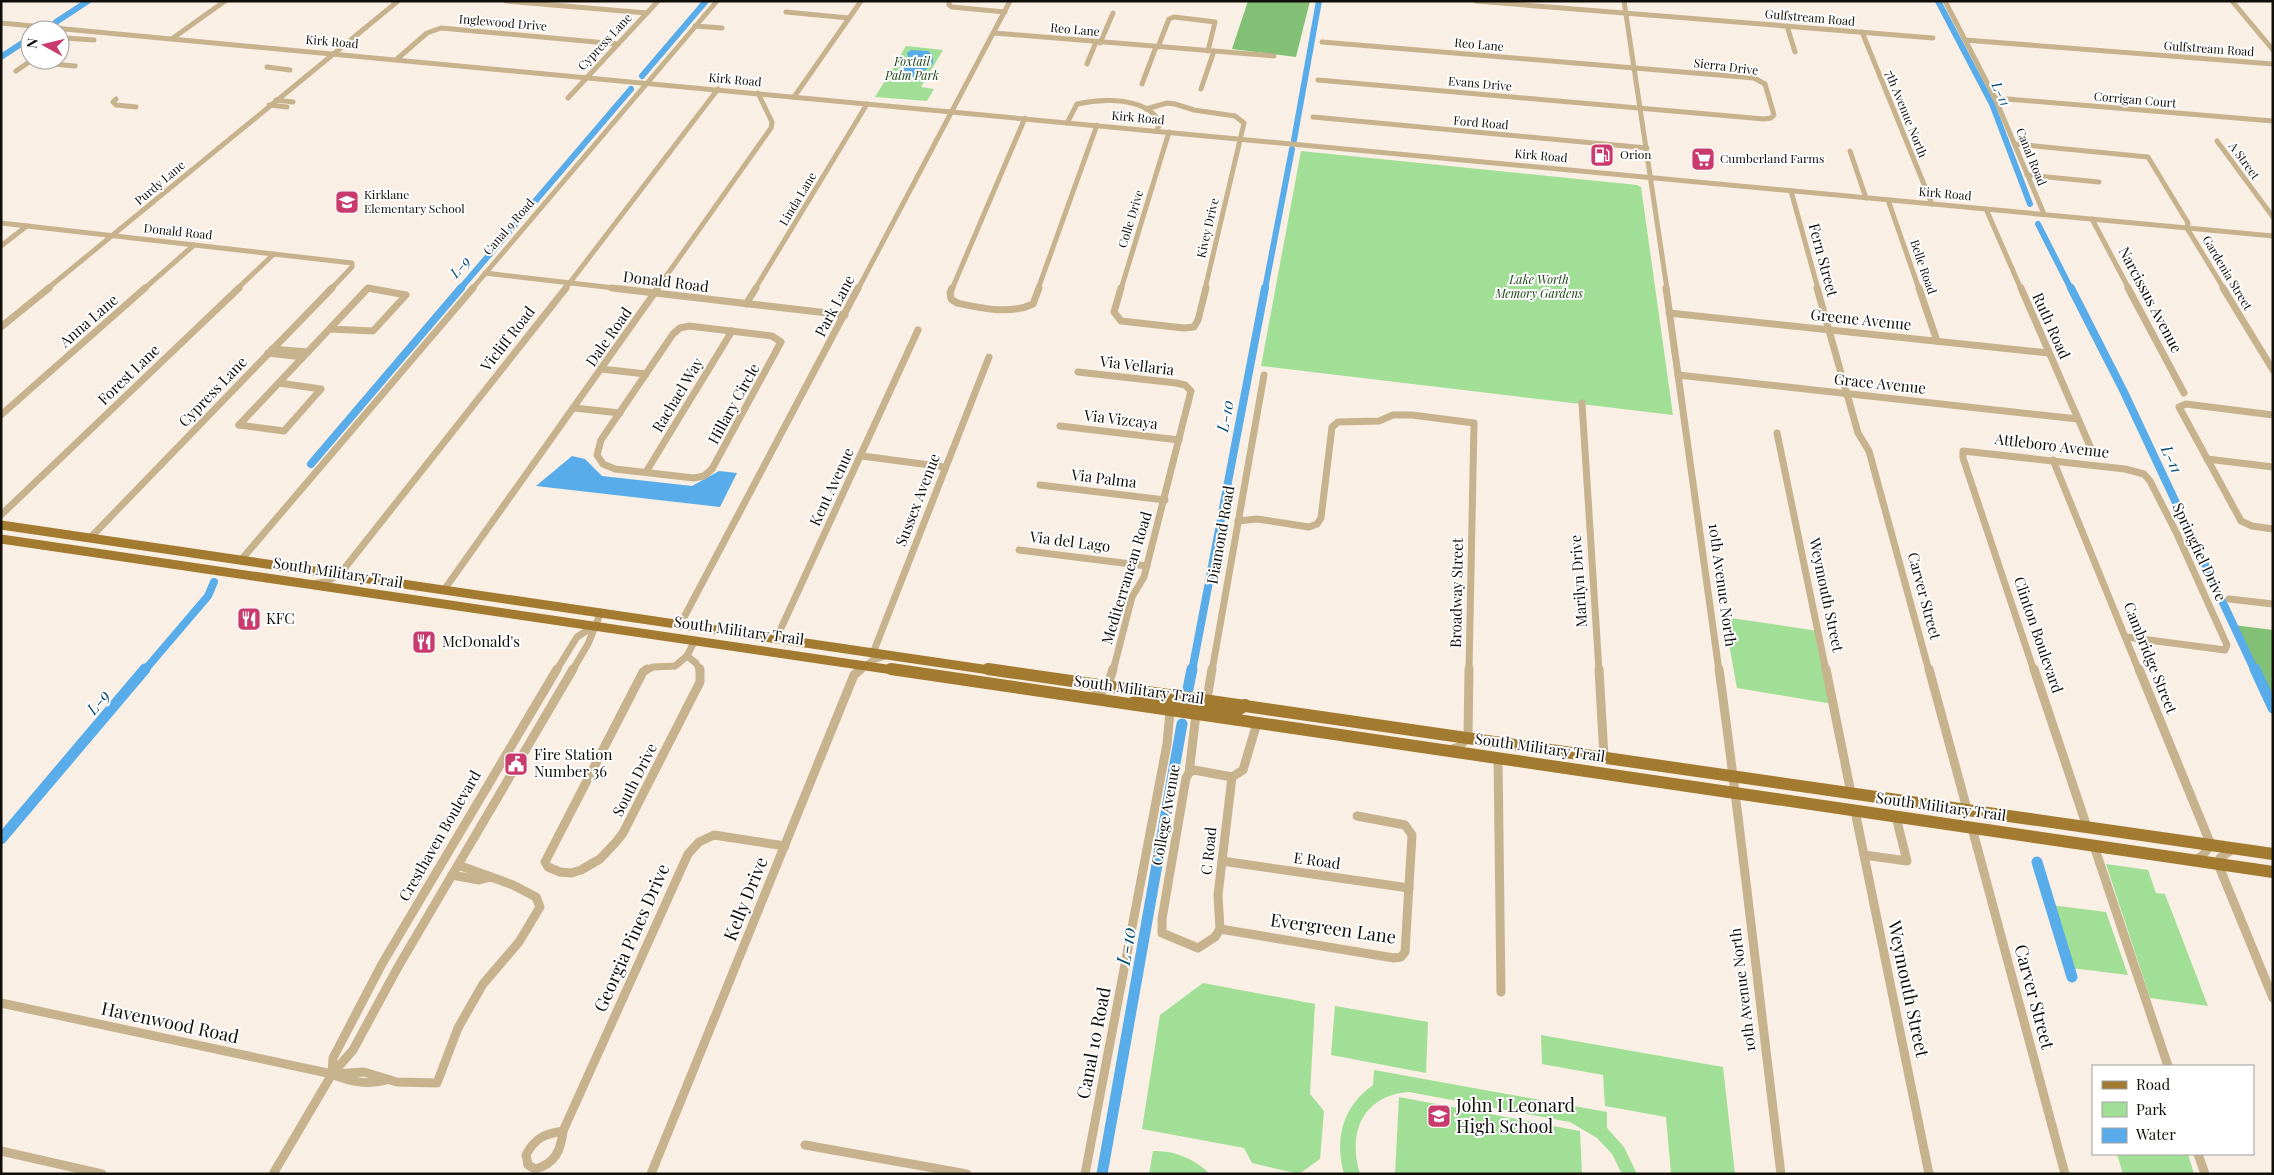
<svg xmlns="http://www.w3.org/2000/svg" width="2274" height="1175" font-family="'Playfair Display',serif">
  <rect width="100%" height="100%" fill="#f9efe4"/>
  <g fill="#a1df96">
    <polygon points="906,46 943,50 921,87 934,89 927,101 875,97"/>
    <polygon points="1301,151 1637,185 1641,187 1673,415 1261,366"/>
    <polygon points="1724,617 1818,631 1833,704 1737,688"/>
    <polygon points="2106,864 2148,870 2156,893 2165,894 2208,1006 2150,998"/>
    <polygon points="2051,905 2106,912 2128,975 2071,968"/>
    <polygon points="1203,983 1315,1004 1310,1094 1324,1111 1320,1159 1299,1174 1252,1163 1244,1148 1142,1129 1160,1015"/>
    <polygon points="1335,1006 1428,1022 1426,1073 1331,1055"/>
    <polygon points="1541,1035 1723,1067 1735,1174 1671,1174 1666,1117 1605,1106 1603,1075 1542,1064"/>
    <path d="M 1374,1070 L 1607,1112 L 1607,1128 L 1624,1147 L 1637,1174 L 1622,1174 L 1612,1154 L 1597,1138 L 1570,1122 L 1409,1092 C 1363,1095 1347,1133 1360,1174 L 1344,1174 C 1334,1139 1343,1106 1373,1085 Z"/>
    <polygon points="1399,1097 1580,1131 1582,1174 1395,1174"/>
    <path d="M 1153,1151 C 1174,1150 1195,1159 1210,1174 L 1149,1174 Z"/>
    <polygon points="2117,1154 2188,1154 2194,1174 2123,1174"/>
  </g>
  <g fill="#82c076">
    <polygon points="1248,1 1310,1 1296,57 1232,49"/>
    <polygon points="2234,625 2273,630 2273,697"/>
  </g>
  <g fill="#58ace9">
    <polygon points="911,50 928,51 933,55 933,64 917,76 906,78 897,73 909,60 907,53"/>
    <polygon points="572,456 585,459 602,476 692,486 719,471 737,473 720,507 536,486"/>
  </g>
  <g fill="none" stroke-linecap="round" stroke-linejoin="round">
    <g stroke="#58ace9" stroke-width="6">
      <polyline points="1938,1 1992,104 2030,204"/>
      <polyline points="56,22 88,1"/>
      <polyline points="1,57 30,38"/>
      <polyline points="642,76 706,1"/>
      <polyline points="1294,140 1319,1"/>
      <polyline points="2038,224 2071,289"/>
      <polyline points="460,289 631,89"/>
      <polyline points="1265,289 1292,149"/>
    </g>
    <g stroke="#58ace9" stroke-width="8">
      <polyline points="2071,288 2124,392 2255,671"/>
      <polyline points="311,464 461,288"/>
      <polyline points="144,671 208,596 214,582"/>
      <polyline points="1192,671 1265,288"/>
    </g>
    <g stroke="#58ace9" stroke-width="11">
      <polyline points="2255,669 2273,708"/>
      <polyline points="1188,689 1192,669"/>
      <polyline points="1,839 145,669"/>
      <polyline points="2037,862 2072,977"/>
      <polyline points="1102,1174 1182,724"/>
    </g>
    <g stroke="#c7b28e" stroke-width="5">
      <polyline points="506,1 647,13"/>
      <polyline points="949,1 949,5 952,7 1005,12"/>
      <polyline points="1476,1 1933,38"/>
      <polyline points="1624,1 1667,289"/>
      <polyline points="1945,1 1995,98 2044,214"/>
      <polyline points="2232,1 2273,50"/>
      <polyline points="786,12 849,18"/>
      <polyline points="1,23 2273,236"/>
      <polyline points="695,26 722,28"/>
      <polyline points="1787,26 1795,52"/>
      <polyline points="1862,32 1932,204"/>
      <polyline points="994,33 1274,56"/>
      <polyline points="173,38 225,1"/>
      <polyline points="1965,40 2273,64"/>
      <polyline points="60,41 65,38 94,40"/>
      <polyline points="1100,43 1113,13"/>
      <polyline points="1158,47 1169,19 1174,17 1215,22 1208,51"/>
      <polyline points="397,59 427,33 441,28 618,44"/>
      <polyline points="30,62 75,66"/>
      <polyline points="1087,64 1096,42"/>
      <polyline points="267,67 290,70"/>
      <polyline points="16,71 32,60"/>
      <polyline points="1318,80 1764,119 1771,118 1774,115 1765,84 1754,78 1322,42"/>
      <polyline points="1142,84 1156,47"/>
      <polyline points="1201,89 1214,51"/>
      <polyline points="794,97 861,1"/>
      <polyline points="568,98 658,1"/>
      <polyline points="1995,98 2273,121"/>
      <polyline points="116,99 113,102 116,105 136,107"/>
      <polyline points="276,100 293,102"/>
      <polyline points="269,105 287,107"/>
      <polyline points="1146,109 1167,103 1175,104 1194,110 1235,116 1244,123 1205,289"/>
      <polyline points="1313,117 1647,148"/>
      <path d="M 1067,123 L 1077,104 C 1098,99 1128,98 1147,109 C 1153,112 1157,118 1161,123 L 1156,131"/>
      <polyline points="2217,141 2273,217"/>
      <polyline points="2015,144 2148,157 2188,223 2187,228 2224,289"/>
      <polyline points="1850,151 1866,198"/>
      <polyline points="2027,175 2099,182"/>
      <polyline points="1791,191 1818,289"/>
      <polyline points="1888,200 1919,289"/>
      <polyline points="1986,209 2021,289"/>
      <polyline points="2092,219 2129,289"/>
      <polyline points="1,223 352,263 352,267 331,289"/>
      <polyline points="1,246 27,226"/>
      <polyline points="485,273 623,289"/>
      <polyline points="47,289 398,1"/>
      <polyline points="144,289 194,245"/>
      <polyline points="237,289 274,254"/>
      <polyline points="367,289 374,289"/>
      <polyline points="472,289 717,1"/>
      <polyline points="565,289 718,89"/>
      <polyline points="657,289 771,128 772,122 758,93"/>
      <polyline points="755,289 867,104"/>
      <polyline points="858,289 1010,1"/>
      <polyline points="952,289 1025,118"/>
      <polyline points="1038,289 1097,125"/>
      <polyline points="1121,289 1169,132"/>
    </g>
    <g stroke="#c7b28e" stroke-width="7">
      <polyline points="612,288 845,315"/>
      <path d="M 952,288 L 950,293 L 951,299 L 957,303 C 981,308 1010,315 1033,304 L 1039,288"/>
      <polyline points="1121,288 1114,312 1121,321 1184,328 1194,327 1198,320 1206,288"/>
      <polyline points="1666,288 1719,671"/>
      <polyline points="1817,288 1858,433 1869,451 1929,671"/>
      <polyline points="1919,288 1937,341"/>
      <polyline points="2021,288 2093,453"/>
      <polyline points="2128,288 2184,393"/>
      <polyline points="2223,288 2273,370"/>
      <polyline points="746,304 756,288"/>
      <polyline points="1669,313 2049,353"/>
      <polygon points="689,326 772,336 781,342 712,469 704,476 694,478 615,469 603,464 597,455 601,440 673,334 680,328"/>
      <polyline points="1,327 49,288"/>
      <polyline points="272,349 308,352"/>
      <polyline points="268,353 303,357"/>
      <polyline points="601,369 646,374"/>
      <polyline points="1078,372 1176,383 1185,385 1191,391 1144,577 1132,597 1113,671"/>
      <polyline points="1678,375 2078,419"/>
      <polyline points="1582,403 1599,671"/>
      <polyline points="574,408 620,413"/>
      <polyline points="1,415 145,288"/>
      <polyline points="2273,415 2186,404 2179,407 2241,521 2252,526 2273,529"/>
      <polyline points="239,425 368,288 406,295 373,331 330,329"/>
      <polyline points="239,425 284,431 321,389 279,383"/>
      <polyline points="1060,426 1179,440"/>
      <polyline points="1777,433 1826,671"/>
      <polyline points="862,456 945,467"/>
      <polyline points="2207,459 2273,467"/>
      <polyline points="2053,460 2139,671"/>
      <polyline points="646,472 732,331"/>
      <polyline points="1040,485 1165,500"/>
      <polyline points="1,515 239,288"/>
      <polyline points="1238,521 1257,519 1309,527 1317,524 1321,518 1332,427 1338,422 1379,421 1393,415 1412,415 1474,423 1469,671"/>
      <polyline points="90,538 332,288"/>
      <polyline points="1019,550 1147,566"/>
      <polyline points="241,560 473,288"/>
      <polyline points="317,583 326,582 340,574 566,288"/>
      <polyline points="444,590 658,288"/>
      <polyline points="2229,599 2273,604"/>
      <polyline points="681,623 858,288"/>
      <polyline points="777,637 918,330"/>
      <polyline points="873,653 989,357"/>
      <polyline points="687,656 696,663 700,671"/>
      <polyline points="687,656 695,640"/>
      <polyline points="556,671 577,637 594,626"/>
      <polyline points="572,671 588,644 601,612"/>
      <polyline points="645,671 653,667 675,666 687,656"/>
      <polyline points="859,671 873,660 885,656"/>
      <polyline points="1212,671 1264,375"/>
      <polyline points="2034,671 1963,458 1963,451 2125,469 2144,474 2150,481 2177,534 2227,645 2225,650 2126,637"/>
    </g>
    <g stroke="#c7b28e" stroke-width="9">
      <polyline points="647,669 643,672 545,862 548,867 560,872 571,873 581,870 600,859 616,842 623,833 700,682 700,669"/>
      <polyline points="1599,669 1604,757"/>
      <path d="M 1719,669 C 1742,837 1760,1006 1781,1174"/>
      <polyline points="1826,669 1851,793"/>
      <polyline points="1929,669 1967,809"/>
      <polyline points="2034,669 2087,827"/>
      <polyline points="2139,669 2211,845 2202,856 2195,860"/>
      <path d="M 1090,697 C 1105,693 1109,684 1113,669"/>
      <polyline points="1207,699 1212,669"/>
      <polyline points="1196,714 1189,773 1186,778 1162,919 1162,933 1198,948 1215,937 1220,929 1394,958 1401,957 1405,952 1412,835 1405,825 1357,816"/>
      <polyline points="1452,749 1459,747 1468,737 1469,669"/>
      <polyline points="1498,758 1501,992"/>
      <polyline points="1189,773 1194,770 1232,777"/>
      <polyline points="1232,777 1243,770 1257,723"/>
      <polyline points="1855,811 1929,1174"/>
      <polyline points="1972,828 2065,1174"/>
      <polyline points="2094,846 2168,1066"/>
      <polyline points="2234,848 2220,858 2218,864 2273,998"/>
      <polyline points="1864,855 1907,861 1896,817"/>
      <polyline points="1222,861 1409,888"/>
      <polyline points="452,875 479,880 491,877"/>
      <polyline points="1220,929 1218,895 1232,777"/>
      <path d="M 1,1003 L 332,1074 C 351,1082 367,1085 387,1080"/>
      <polyline points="332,1074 333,1058 382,964 557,669"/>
      <polyline points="332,1074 364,1072 397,1082 437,1083 458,1028 483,984 519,942 540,907 536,897 513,885 458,865"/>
      <path d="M 563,1131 C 561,1150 555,1164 535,1169 L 528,1165 L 526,1155 C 535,1138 544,1134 563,1131 Z"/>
      <polyline points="563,1131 688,854 699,842 714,835 785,846"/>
      <polyline points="805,1145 967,1174"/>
      <polyline points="1,1151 102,1174"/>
      <polyline points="2198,1154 2205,1174"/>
      <polyline points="273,1174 332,1074 353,1050 398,967 573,669"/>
      <polyline points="651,1174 854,675 861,669"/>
      <polyline points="1085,1174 1167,744 1170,711"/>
    </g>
    <g stroke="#a27b30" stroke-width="9">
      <polyline points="1,525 996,671"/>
      <polyline points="1,539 900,671"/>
    </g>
    <g stroke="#a27b30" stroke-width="12">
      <polyline points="891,669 2273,872"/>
      <polyline points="988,669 2273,854"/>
      <polyline points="1132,703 1145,700 1229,712 1238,710 1245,705"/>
    </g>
  </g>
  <defs>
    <g id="fuel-square" transform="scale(1.25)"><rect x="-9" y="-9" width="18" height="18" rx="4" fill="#c83b6c" stroke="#fff"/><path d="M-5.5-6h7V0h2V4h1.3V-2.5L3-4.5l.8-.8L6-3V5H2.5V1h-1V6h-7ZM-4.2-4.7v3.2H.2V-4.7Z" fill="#fff"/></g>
    <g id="supermarket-square" transform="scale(1.25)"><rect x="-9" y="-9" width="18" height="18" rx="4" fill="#c83b6c" stroke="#fff"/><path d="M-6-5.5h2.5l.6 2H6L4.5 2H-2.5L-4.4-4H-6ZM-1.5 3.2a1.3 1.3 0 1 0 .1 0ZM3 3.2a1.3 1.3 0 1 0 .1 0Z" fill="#fff"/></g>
    <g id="school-square" transform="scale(1.25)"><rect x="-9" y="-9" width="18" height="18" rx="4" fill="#c83b6c" stroke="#fff"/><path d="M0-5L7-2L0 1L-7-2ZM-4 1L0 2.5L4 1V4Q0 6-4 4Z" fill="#fff"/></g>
    <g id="restaurant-square" transform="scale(1.25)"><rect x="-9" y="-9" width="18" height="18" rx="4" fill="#c83b6c" stroke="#fff"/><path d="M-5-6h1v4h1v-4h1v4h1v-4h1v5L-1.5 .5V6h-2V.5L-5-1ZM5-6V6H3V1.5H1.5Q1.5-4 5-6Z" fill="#fff"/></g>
    <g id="civic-square" transform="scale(1.25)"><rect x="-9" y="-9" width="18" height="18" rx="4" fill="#c83b6c" stroke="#fff"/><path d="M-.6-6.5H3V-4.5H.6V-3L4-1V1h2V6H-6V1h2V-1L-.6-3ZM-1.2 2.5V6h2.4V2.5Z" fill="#fff"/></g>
  </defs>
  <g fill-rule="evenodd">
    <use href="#fuel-square" x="1602" y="155"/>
    <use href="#supermarket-square" x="1703" y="159"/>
    <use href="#school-square" x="347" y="202"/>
    <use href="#restaurant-square" x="249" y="619"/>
    <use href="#restaurant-square" x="424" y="642"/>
    <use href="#civic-square" x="516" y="764"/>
    <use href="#school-square" x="1439" y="1116"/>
  </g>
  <g text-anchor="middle" stroke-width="4" stroke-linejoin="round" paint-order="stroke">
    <g font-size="12" fill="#110e0a" stroke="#fff">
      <text transform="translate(1810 18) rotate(5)" y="4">Gulfstream Road</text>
      <text transform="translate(503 23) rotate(5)" y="4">Inglewood Drive</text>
      <text transform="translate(1075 30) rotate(5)" y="4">Reo Lane</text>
      <text transform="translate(332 42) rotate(5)" y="4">Kirk Road</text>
      <text transform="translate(605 42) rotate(-47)" y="4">Cypress Lane</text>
      <text transform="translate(1479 45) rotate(5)" y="4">Reo Lane</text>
      <text transform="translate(2209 49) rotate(4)" y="4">Gulfstream Road</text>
      <text transform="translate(1726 67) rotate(7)" y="4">Sierra Drive</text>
      <text transform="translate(735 80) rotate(5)" y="4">Kirk Road</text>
      <text transform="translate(1480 84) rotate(5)" y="4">Evans Drive</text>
      <text transform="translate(2135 100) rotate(5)" y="4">Corrigan Court</text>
      <text transform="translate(1906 114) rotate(68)" y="4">7th Avenue North</text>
      <text transform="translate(1138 118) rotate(5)" y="4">Kirk Road</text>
      <text transform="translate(1481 123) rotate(5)" y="4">Ford Road</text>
      <text transform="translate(1541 156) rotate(5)" y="4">Kirk Road</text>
      <text transform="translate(2031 157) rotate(68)" y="4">Canal Road</text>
      <text transform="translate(2244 161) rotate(54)" y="4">A Street</text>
      <text transform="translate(160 183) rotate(-40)" y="4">Purdy Lane</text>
      <text transform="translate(1945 194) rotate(5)" y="4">Kirk Road</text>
      <text transform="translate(798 199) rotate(-59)" y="4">Linda Lane</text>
      <text transform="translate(1131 219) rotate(-73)" y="4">Colle Drive</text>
      <text transform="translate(509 227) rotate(-49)" y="4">Canal 9 Road</text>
      <text transform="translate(1208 228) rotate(-77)" y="4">Kivey Drive</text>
      <text transform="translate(178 232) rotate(6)" y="4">Donald Road</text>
      <text transform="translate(1923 267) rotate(71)" y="4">Belle Road</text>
      <text transform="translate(2227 273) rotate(59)" y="4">Gardenia Street</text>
    </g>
    <g font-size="12" font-style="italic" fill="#184210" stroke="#fff">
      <text x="912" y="66">Foxtail<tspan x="912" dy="14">Palm Park</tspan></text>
      <text x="1539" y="284">Lake Worth<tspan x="1539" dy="14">Memory Gardens</tspan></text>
    </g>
    <g font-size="12" fill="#110e0a" stroke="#fff" text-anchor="start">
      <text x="1620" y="159">Orion</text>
      <text x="1720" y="163">Cumberland Farms</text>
      <text x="364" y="199">Kirklane<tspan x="364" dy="14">Elementary School</tspan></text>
    </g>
    <g font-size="14" font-style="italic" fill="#01476f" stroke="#fff">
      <text transform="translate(2001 94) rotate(65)" y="5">L-11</text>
      <text transform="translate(460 267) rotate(-49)" y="5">L-9</text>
    </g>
    <g font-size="15" fill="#110e0a" stroke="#fff">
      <text transform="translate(1823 260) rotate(75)" y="5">Fern Street</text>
      <text transform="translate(666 282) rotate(7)" y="5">Donald Road</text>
      <text transform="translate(2150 300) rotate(62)" y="5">Narcissus Avenue</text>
      <text transform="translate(835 306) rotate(-62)" y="5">Park Lane</text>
      <text transform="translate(1861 320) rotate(6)" y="5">Greene Avenue</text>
      <text transform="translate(89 321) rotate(-41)" y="5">Anna Lane</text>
      <text transform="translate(2051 326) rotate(66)" y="5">Ruth Road</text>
      <text transform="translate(609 337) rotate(-55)" y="5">Dale Road</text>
      <text transform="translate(508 339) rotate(-52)" y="5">Vicliff Road</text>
      <text transform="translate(1137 366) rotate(7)" y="5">Via Vellaria</text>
      <text transform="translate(129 375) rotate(-44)" y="5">Forest Lane</text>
      <text transform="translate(1880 384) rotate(6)" y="5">Grace Avenue</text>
      <text transform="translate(213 392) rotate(-46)" y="5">Cypress Lane</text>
      <text transform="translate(678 395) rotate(-59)" y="5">Rachael Way</text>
      <text transform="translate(734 404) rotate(-61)" y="5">Hillary Circle</text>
      <text transform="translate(1121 420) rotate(7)" y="5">Via Vizcaya</text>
      <text transform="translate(2052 446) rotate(7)" y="5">Attleboro Avenue</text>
      <text transform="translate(1104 479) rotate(7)" y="5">Via Palma</text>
      <text transform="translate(832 487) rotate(-65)" y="5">Kent Avenue</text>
      <text transform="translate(918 500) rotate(-69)" y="5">Sussex Avenue</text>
      <text transform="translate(1221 535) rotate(-80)" y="5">Diamond Road</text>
      <text transform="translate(1070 542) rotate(7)" y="5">Via del Lago</text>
      <text transform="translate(2199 552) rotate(65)" y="5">Springfiel Drive</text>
      <text transform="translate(338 573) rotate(9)" y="5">South Military Trail</text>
      <text transform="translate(1127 578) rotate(-73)" y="5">Mediterranean Road</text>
      <text transform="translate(1579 581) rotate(-94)" y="5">Marilyn Drive</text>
      <text transform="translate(1722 585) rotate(82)" y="5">10th Avenue North</text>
      <text transform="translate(1457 593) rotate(-89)" y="5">Broadway Street</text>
      <text transform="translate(1826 595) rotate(78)" y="5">Weymouth Street</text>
      <text transform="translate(1924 596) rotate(75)" y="5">Carver Street</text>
      <text transform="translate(739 631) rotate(8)" y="5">South Military Trail</text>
      <text transform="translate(2038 635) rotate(71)" y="5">Clinton Boulevard</text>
      <text transform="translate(2150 658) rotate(68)" y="5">Cambridge Street</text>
      <text transform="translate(1139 690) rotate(8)" y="5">South Military Trail</text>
      <text transform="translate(1540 748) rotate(8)" y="5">South Military Trail</text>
      <text transform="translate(635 780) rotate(-63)" y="5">South Drive</text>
      <text transform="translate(1941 807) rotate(8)" y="5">South Military Trail</text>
      <text transform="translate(1166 815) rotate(-80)" y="5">College Avenue</text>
      <text transform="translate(440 836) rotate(-60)" y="5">Cresthaven Boulevard</text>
      <text transform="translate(1209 851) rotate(-84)" y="5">C Road</text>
      <text transform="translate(1317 861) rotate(8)" y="5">E Road</text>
      <text transform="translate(1743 990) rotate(-97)" y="5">10th Avenue North</text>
    </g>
    <g font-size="15" fill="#110e0a" stroke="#fff" text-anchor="start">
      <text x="266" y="624">KFC</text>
      <text x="442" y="647">McDonald's</text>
      <text x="534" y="760">Fire Station<tspan x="534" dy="17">Number 36</tspan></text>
    </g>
    <g font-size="16" font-style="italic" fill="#01476f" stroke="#fff">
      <text transform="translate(1225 416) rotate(-79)" y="6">L-10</text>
      <text transform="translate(2172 459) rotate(65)" y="6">L-11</text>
      <text transform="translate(98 702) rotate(-50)" y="6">L-9</text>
    </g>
    <g font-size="18" fill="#110e0a" stroke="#fff">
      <text transform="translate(746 899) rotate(-68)" y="6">Kelly Drive</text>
      <text transform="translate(1333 929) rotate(8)" y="6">Evergreen Lane</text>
      <text transform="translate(632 938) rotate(-66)" y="6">Georgia Pines Drive</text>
      <text transform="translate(1908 989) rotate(78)" y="6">Weymouth Street</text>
      <text transform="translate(2034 997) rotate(75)" y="6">Carver Street</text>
      <text transform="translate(170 1023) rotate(12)" y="6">Havenwood Road</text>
      <text transform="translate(1094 1043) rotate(-79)" y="6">Canal 10 Road</text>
    </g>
    <g font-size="18" fill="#110e0a" stroke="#fff" text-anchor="start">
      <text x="1456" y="1112">John I Leonard<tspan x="1456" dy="21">High School</tspan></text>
    </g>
    <g font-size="19" font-style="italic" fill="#01476f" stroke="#fff">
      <text transform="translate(1126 946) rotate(-80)" y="7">L-10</text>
    </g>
  </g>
  <rect width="2274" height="1175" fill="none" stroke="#110e0a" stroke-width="5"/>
  <rect x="2092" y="1065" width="162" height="90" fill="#ffffff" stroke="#a09f9d"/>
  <rect x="2102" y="1081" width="25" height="8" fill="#a27b30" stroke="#a09f9d"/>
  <text x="2136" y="1090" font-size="15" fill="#110e0a">Road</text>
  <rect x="2102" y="1102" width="25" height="15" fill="#a1df96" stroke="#a09f9d"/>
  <text x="2136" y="1115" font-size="15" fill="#110e0a">Park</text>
  <rect x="2102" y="1128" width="25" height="15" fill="#58ace9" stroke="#a09f9d"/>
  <text x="2136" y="1140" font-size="15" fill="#110e0a">Water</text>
  <g transform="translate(45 45) rotate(278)"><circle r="24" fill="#ffffff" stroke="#a09f9d"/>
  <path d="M0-4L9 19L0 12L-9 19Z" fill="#c83b6c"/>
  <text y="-8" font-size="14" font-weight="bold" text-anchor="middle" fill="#110e0a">N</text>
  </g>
</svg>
